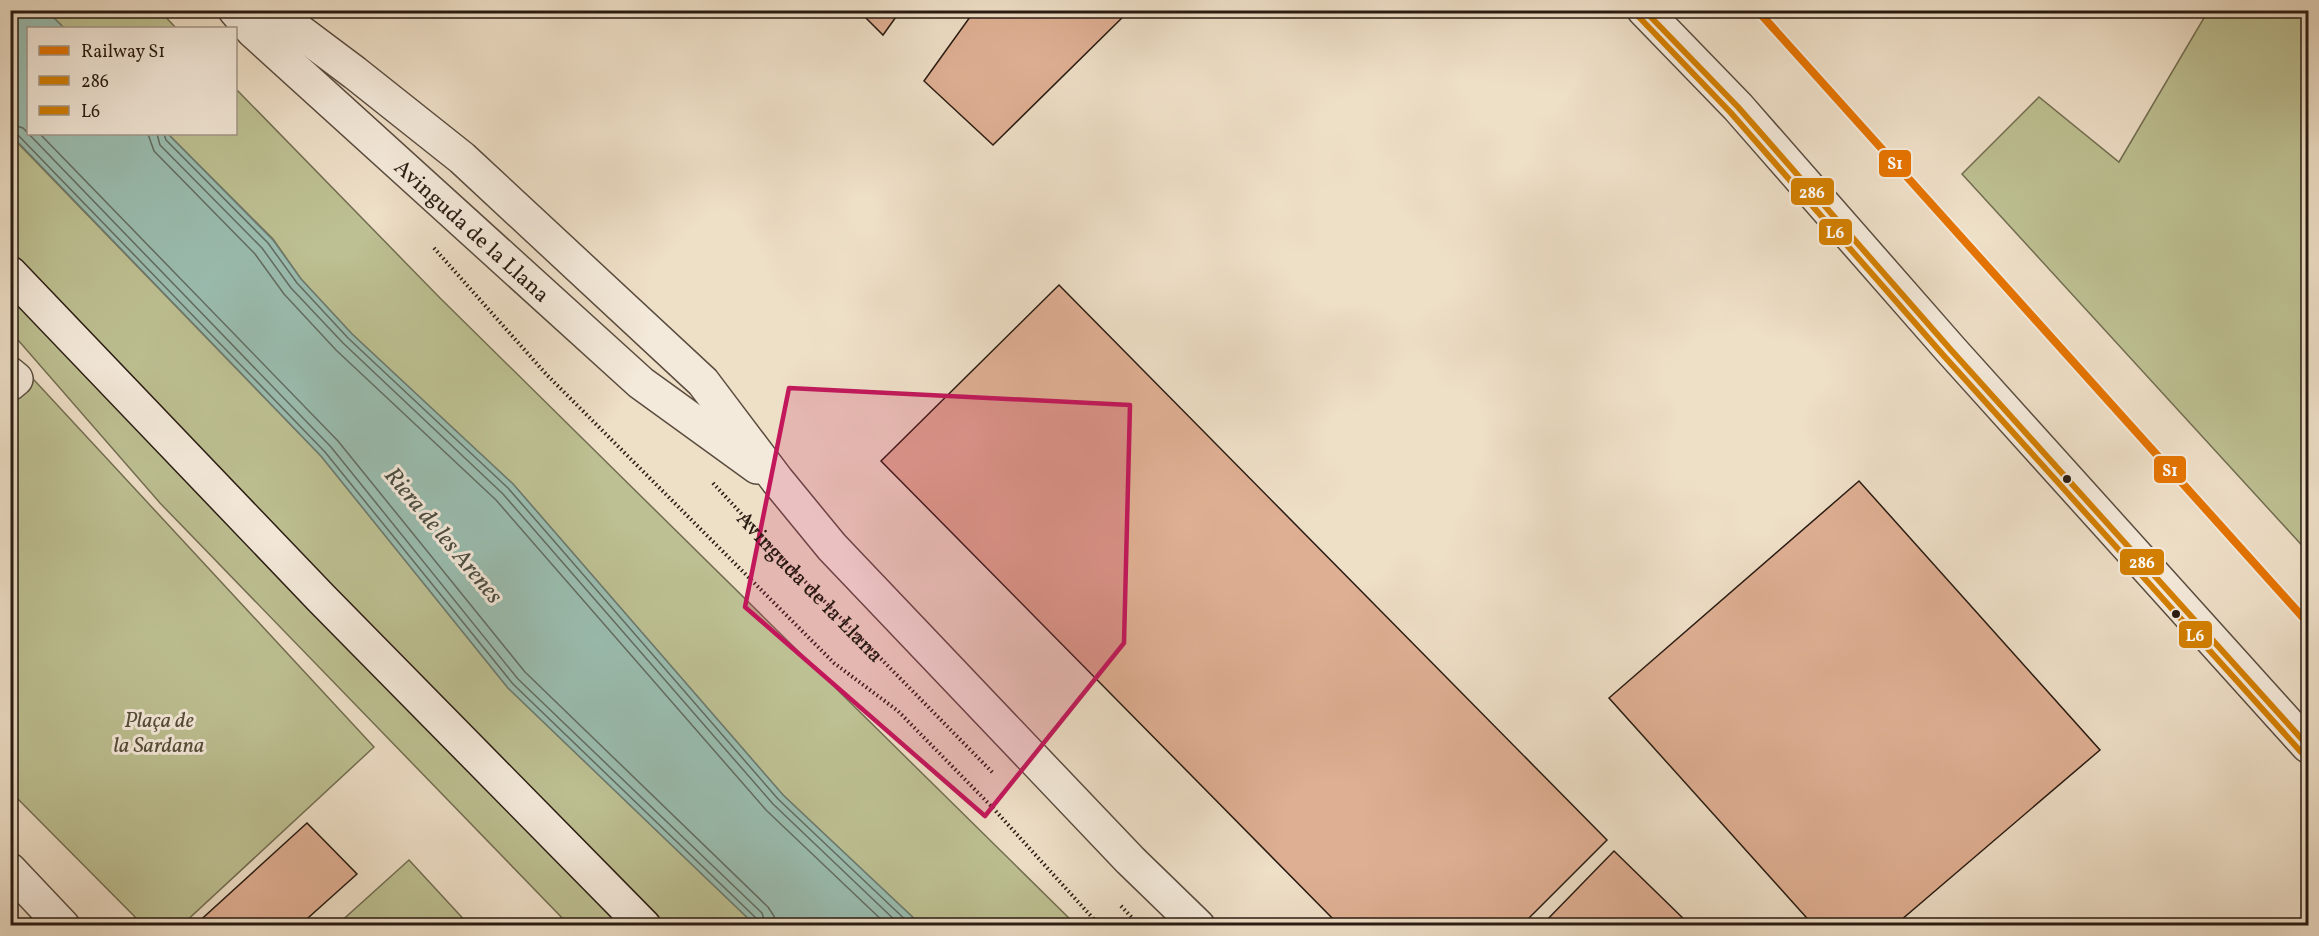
<svg xmlns="http://www.w3.org/2000/svg" width="2319" height="936" font-family="Vollkorn,serif">
  <rect width="100%" height="100%" fill="#eedfc7"/>
  <filter id="stains"><feTurbulence type="fractalNoise" baseFrequency=".00333" numOctaves="4"/><feColorMatrix values="0 0 0 0 .2 0 0 0 0 .09 0 0 0 0 .02 0 0 0 .5 -.17"/></filter>
  <radialGradient id="worn" r=".72"><stop offset=".6" stop-color="#630" stop-opacity="0"/><stop offset="1" stop-color="#630" stop-opacity=".3"/></radialGradient>
  <g fill="#bdc092" stroke="#736e52" stroke-width="1.5">
    <polygon points="47,11 160,11 176,28 64,28"/>
    <polygon points="2208,11 2308,11 2308,552 1962,174 2039,97 2119,162"/>
    <polygon points="236,89 440,298 1076,925 921,925 783,795 513,484 352,334 301,279 273,239 168,134 236,134"/>
    <polygon points="10,135 321,456 508,688 755,925 569,925 160,503 11,332"/>
    <polygon points="10,354 374,747 182,925 143,925 11,792"/>
    <polygon points="409,860 469,925 337,925"/>
  </g>
  <polygon fill="#9abdb0" stroke="#6d7c71" stroke-width="1.5" points="11,10 47,11 64,28 28,28 28,134 168,134 273,240 301,279 352,334 513,484 783,795 921,925 755,925 508,688 321,456 11,135"/>
  <g fill="none" stroke-linecap="round" stroke-linejoin="round">
    <g stroke="#626c61" stroke-width="1.5">
      <polyline points="10,124 23,128 331,447 518,679 762,913 766,926"/>
      <polyline points="10,131 17,134 325,452 513,684 757,919 759,926"/>
      <polyline points="40,134 338,441 525,672 768,907 774,916 775,926"/>
      <polyline points="148,134 154,151 255,254 284,294 336,350 496,500 766,810 888,926"/>
      <polyline points="157,134 160,145 262,248 291,288 343,343 503,494 773,804 901,926"/>
      <polyline points="164,134 166,140 268,243 297,283 348,338 508,488 778,799 912,926"/>
    </g>
  </g>
  <g fill="#dfaf93" stroke="#291b12" stroke-width="1.5">
    <polygon points="858,10 901,10 883,35"/>
    <polygon points="975,10 1130,10 993,145 924,81"/>
    <polygon points="1059,285 1607,840 1521,926 1340,926 881,461"/>
    <polygon points="1859,481 2100,750 1894,926 1814,926 1609,698"/>
    <polygon points="307,823 357,874 299,926 194,926"/>
    <polygon points="1614,851 1691,926 1541,926"/>
  </g>
  <g fill="none" stroke-linecap="round" stroke-linejoin="round">
    <g stroke="#5a4c3f" stroke-width="36">
      <g id="minor">
        <path id="s2" d="M 235,10 L 253,31 L 641,383 L 757,467"/>
        <polyline points="271,10 355,73 462,158 703,382 777,480 832,547 1130,860 1198,926"/>
        <polyline points="1644,10 1738,107 1951,350 2308,746"/>
        <polyline points="10,374 16,379 10,384"/>
      </g>
    </g>
    <g stroke="#5a4c3f" stroke-width="36">
      <polyline id="tertiary" points="10,870 63,926"/>
    </g>
    <g stroke="#291b12" stroke-width="36">
      <polyline id="secondary" points="10,273 322,599 644,926"/>
    </g>
    <g stroke="#291b12" stroke-width="4" stroke-dasharray="1.5 3" stroke-linecap="butt">
      <polyline points="434,248 546,374 834,663 898,711 992,807 1100,926"/>
      <path id="s1" d="M 713,483 L 785,561 L 993,773"/>
      <polyline points="1121,906 1140,926"/>
    </g>
    <use href="#minor" stroke="#f4eadb" stroke-width="33"/>
    <use href="#tertiary" stroke="#f4eadb" stroke-width="33"/>
    <use href="#secondary" stroke="#f4eadb" stroke-width="33"/>
    <g stroke="#f4eadb" stroke-width="10">
      <polyline id="bus-1" points="1644,10 1738,107 1951,350 2308,746"/>
    </g>
    <g stroke="#f4eadb" stroke-width="10">
      <polyline id="bus-2" points="1638,16 1731,113 1944,356 2301,752"/>
    </g>
    <use href="#bus-1" stroke="#d37f01" stroke-width="6"/>
    <use href="#bus-2" stroke="#d37f01" stroke-width="6"/>
    <g stroke="#f4eadb" stroke-width="12">
      <polyline id="rail-1" points="1757,10 2308,623"/>
    </g>
    <use href="#rail-1" stroke="#e57401" stroke-width="8"/>
  </g>
  <path fill="#c2185b" fill-opacity="0.2" stroke="#c2185b" stroke-width="4.5" stroke-linejoin="round" d="M 789,388 L 1130,405 L 1124,643 L 985,816 L 745,607 Z"/>
  <g fill="#291b12" stroke="#f4eadb" stroke-width="2">
    <circle cx="2067" cy="479" r="5"/>
    <circle cx="2176" cy="614" r="5"/>
  </g>
  <g text-anchor="middle" stroke-width="6" stroke-linejoin="round" paint-order="stroke">
    <g font-size="22" fill="#291b12" stroke="#f4eadb">
      <text dy="8" stroke="none"><textPath href="#s2" startOffset="324">Avinguda de la Llana</textPath></text>
      <text dy="8" stroke="none"><textPath href="#s1" startOffset="142">Avinguda de la Llana</textPath></text>
    </g>
    <g font-size="22" font-style="italic" fill="#554d38" stroke="#f4eadb">
      <text x="159" y="727">Plaça de<tspan x="159" dy="25">la Sardana</tspan></text>
    </g>
    <g font-size="24" font-style="italic" fill="#4b4c41" stroke="#f4eadb">
      <text transform="translate(444 535) rotate(50)" y="8">Riera de les Arenes</text>
    </g>
  </g>
  <g stroke="#f4eadb" stroke-width="2">
    <rect x="1878" y="149" width="34" height="29" rx="6" fill="#e57401"/>
    <rect x="1790" y="177" width="45" height="29" rx="6" fill="#d37f01"/>
    <rect x="1818" y="218" width="35" height="28" rx="6" fill="#d37f01"/>
    <rect x="2153" y="455" width="34" height="29" rx="6" fill="#e57401"/>
    <rect x="2119" y="548" width="46" height="28" rx="6" fill="#d37f01"/>
    <rect x="2178" y="620" width="35" height="29" rx="6" fill="#d37f01"/>
  </g>
  <g font-size="16" text-anchor="middle" font-weight="bold" fill="#fff">
    <text x="1895" y="169">S1</text>
    <text x="1812" y="198">286</text>
    <text x="1835" y="238">L6</text>
    <text x="2170" y="476">S1</text>
    <text x="2142" y="568">286</text>
    <text x="2195" y="641">L6</text>
  </g>
  <rect width="2319" height="936" fill="none" stroke="#eedfc7" stroke-width="36"/>
  <rect x="12" y="12" width="2295" height="912" fill="none" stroke="#291b12" stroke-width="3"/>
  <rect x="18" y="18" width="2283" height="900" fill="none" stroke="#291b12" stroke-width="1.5"/>
  <rect x="27" y="27" width="210" height="108" fill="#f4eadb" stroke="#a3978b" stroke-width="1.5"/>
  <rect x="39" y="46" width="30" height="9" fill="#e57401" stroke="#a3978b" stroke-width="1.5"/>
  <text x="81" y="57" font-size="18" fill="#291b12">Railway S1</text>
  <rect x="39" y="76" width="30" height="9" fill="#d37f01" stroke="#a3978b" stroke-width="1.5"/>
  <text x="81" y="87" font-size="18" fill="#291b12">286</text>
  <rect x="39" y="106" width="30" height="9" fill="#d37f01" stroke="#a3978b" stroke-width="1.5"/>
  <text x="81" y="117" font-size="18" fill="#291b12">L6</text>
  <rect width="100%" height="100%" filter="url(#stains)"/>
  <rect width="100%" height="100%" fill="url(#worn)"/>
</svg>
